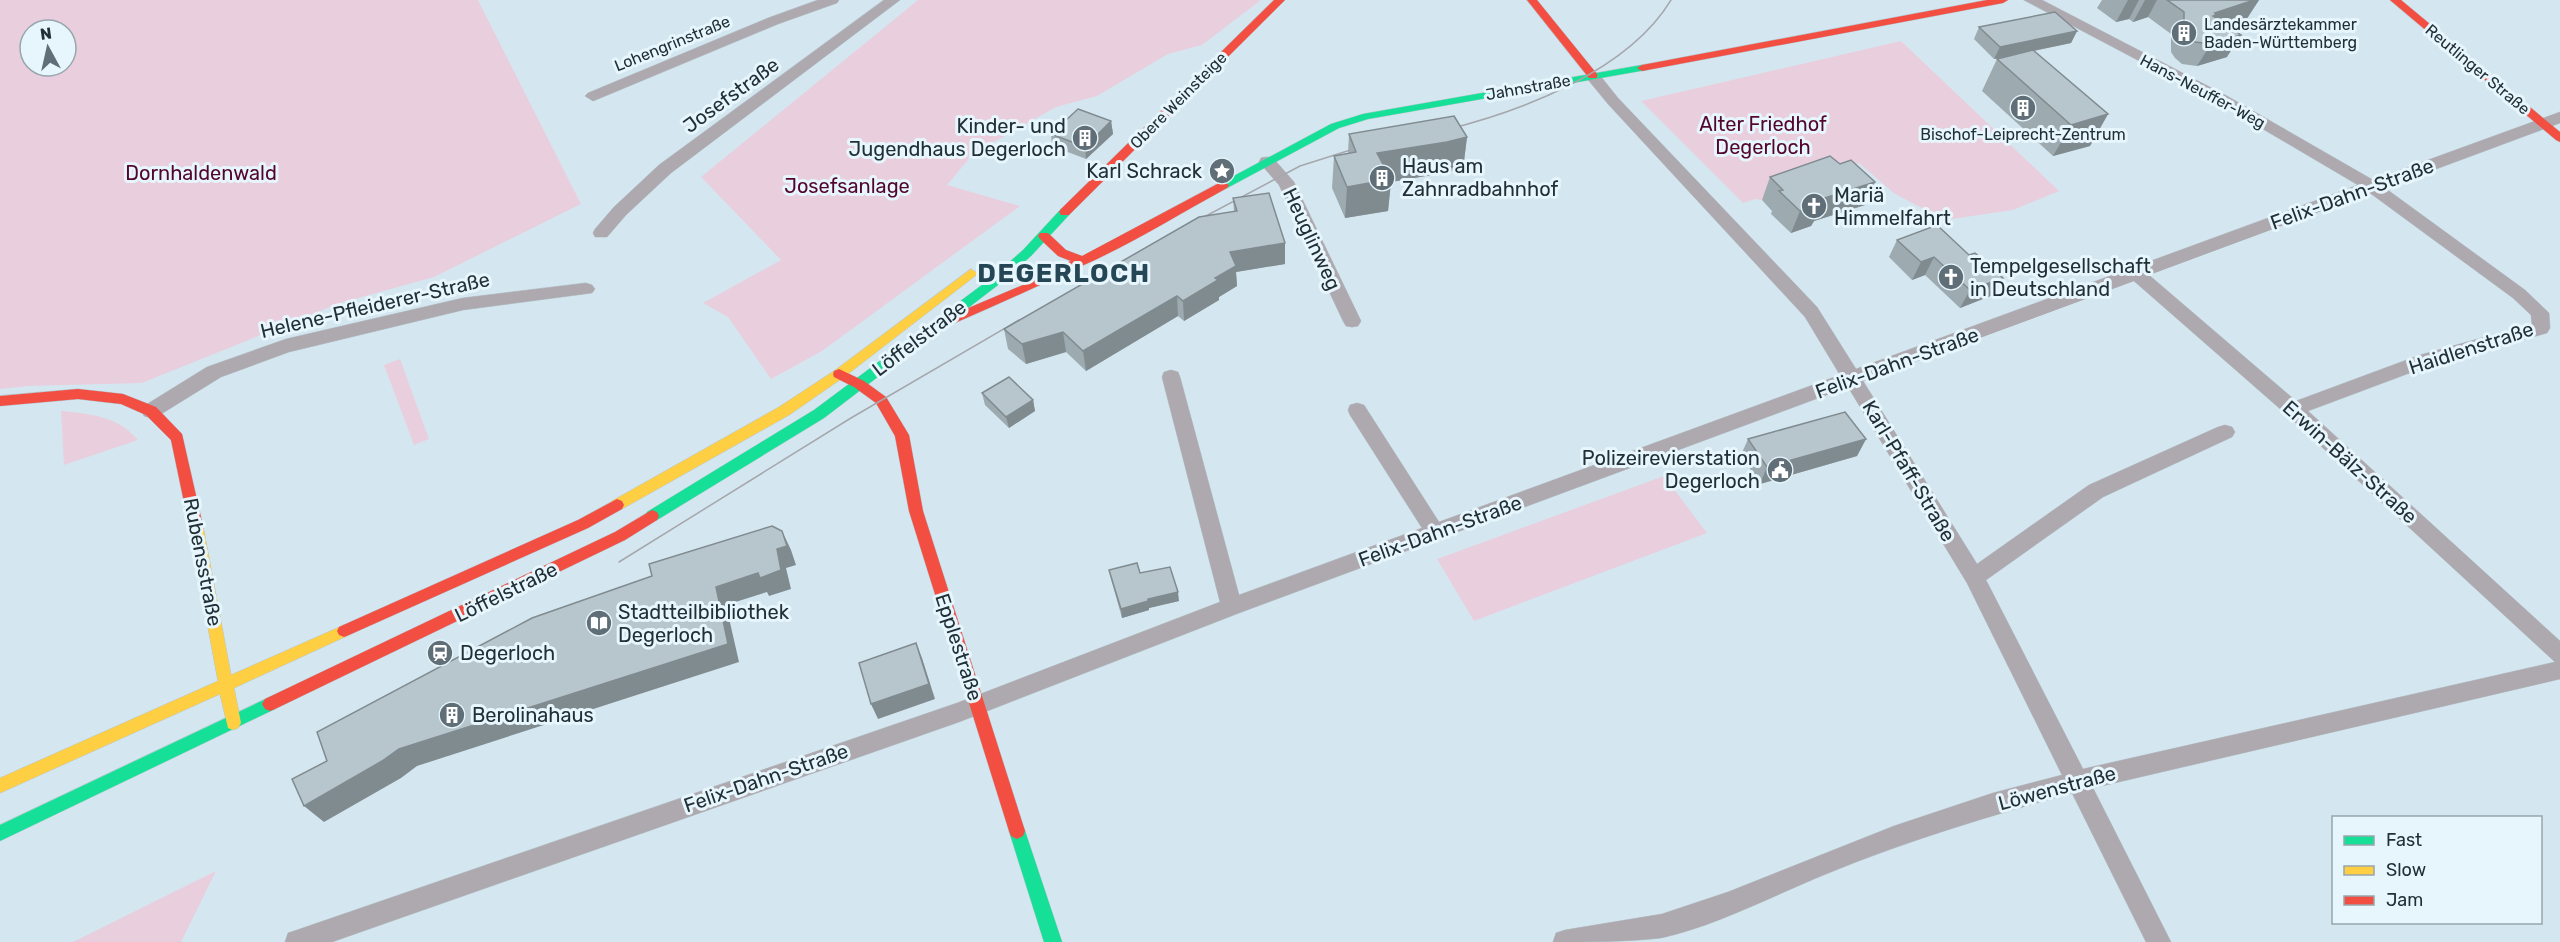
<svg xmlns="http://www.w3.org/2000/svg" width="2560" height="942" font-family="Rubik,sans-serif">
  <rect width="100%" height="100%" fill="#d4e7f0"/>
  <g fill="#e9cede" fill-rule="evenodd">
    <path d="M 0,0 L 478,0 L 581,204 L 434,277 L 340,303 L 142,383 L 28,386 L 0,389 ZM 30,30 L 66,30 L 66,66 L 30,66 Z"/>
    <polygon points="918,0 1261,0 1202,45 1168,54 1097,96 1056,107 969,156 968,160 947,185 1020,206 822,351 771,379 728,317 703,303 781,260 701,177"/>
    <polygon points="1901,41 2059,191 2013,210 1945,220 1895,194 1859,163 1762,200 1755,199 1743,203 1641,101"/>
    <polygon points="400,359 429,439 414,445 384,365"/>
    <path d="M 61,411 C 91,414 118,416 138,440 L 64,465 Z"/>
    <polygon points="1664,476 1707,533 1474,621 1437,559"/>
    <polygon points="216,871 181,942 73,942"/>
  </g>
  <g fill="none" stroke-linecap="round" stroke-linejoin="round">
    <g stroke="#b6c5cc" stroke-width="1">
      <g id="street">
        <polygon points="818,0 839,0 837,3 778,24 598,99 593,101 585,96 588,93 768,18"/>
        <polygon points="884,0 900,0 671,173 626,215 607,237 595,237 593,233 595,229 614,207 659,165"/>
        <path d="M 2024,0 L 2042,0 L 2227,96 L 2373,180 L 2560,112 L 2560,123 L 2385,188 L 2525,290 L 2549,313 L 2550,328 L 2547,333 L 2431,365 L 2308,411 L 2560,641 L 2560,679 L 2093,788 L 2171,942 L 2146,942 L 2072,793 C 1989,816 1906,841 1826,874 C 1772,896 1718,925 1661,938 C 1627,942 1588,942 1553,942 L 1556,933 L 1565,930 L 1662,914 L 1728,892 L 1894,826 L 1993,793 L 2062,775 L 1967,583 L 1848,387 L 1239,613 L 959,722 L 332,942 L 285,942 L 288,933 L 297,930 L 957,703 L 1220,602 L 1162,377 L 1164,372 L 1171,370 L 1178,372 L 1180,377 L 1239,595 L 1422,528 L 1350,415 L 1348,410 L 1350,405 L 1357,403 L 1364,405 L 1439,522 L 1840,375 L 1805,317 L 1608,104 L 1585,76 L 1588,73 L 1598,73 L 1618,98 L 1817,307 L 1856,369 L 2358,185 L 2217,102 ZM 2370,193 L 2513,298 L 2531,315 L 2532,324 L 2420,355 L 2296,401 L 2149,275 ZM 2134,281 L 2286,414 L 2555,662 L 2083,769 L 1986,580 L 2103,497 L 2232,437 L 2235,432 L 2232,427 L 2225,425 L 2218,427 L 2089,485 L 1977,564 L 1863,381 Z"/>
        <polygon points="1267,157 1273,158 1294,182 1361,321 1358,326 1352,327 1346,326 1343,321 1279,185 1259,162 1261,158"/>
        <polygon points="586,283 592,285 595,289 592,293 463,310 289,352 221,377 158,416 151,418 144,416 142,411 144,406 207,367 286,339 463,298"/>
      </g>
    </g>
    <g stroke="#b6c5cc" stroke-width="1">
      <g id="fast">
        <polygon points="1642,65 1646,66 1646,70 1368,119 1339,128 1227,188 1223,189 1217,185 1331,124 1363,114"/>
        <polygon points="1065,208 1069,209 1071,212 1069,215 1031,256 998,285 824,418 657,520 647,520 645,516 647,512 814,410 990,279 1023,250 1061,209"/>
        <polygon points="270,697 275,699 278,704 275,709 0,841 0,825"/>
        <polygon points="1017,823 1023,826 1025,831 1062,942 1044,942 1009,831 1011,826"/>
      </g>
    </g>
    <g stroke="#b6c5cc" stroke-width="1">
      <g id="slow">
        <polygon points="971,269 977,273 975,276 844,377 789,415 622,509 612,509 610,505 612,501 779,407 834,371"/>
        <polygon points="196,520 201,522 203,526 231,675 344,625 349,627 351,631 349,635 234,688 241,723 238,728 233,730 228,728 220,694 0,793 0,778 218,681 189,526 191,522"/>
      </g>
    </g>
    <g stroke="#b6c5cc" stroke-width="1">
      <g id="jam">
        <polygon points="1274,0 1285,0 1069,215 1061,215 1059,212 1061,209"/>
        <polygon points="1527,0 1537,0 1597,74 1597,78 1589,78"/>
        <polygon points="1987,0 2008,0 2003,3 1642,71 1637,68 1642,65"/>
        <polygon points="2390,0 2401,0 2560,132 2560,142 2556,140"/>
        <path d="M 1223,181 L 1229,185 L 1227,188 C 1181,213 1133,243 1086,264 C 1040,285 995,306 948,326 L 940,326 L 938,323 L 940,320 L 1023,285 L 1046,271 L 1071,261 L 1058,256 L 1040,239 L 1038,236 L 1040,233 L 1048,233 L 1066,250 L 1082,256 Z"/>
        <polygon points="839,369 864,381 886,397 909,435 923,511 1025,831 1023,836 1017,839 1011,836 1009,831 909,511 895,436 876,403 854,387 834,377 833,374 834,371"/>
        <polygon points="78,389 123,394 156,407 182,434 203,526 201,530 191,530 189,526 171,440 146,415 121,404 78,399 0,406 0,396"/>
        <polygon points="617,499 622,501 624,505 622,509 588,528 349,635 344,637 339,635 337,631 339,627 578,520"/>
        <polygon points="652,510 657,512 659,516 657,520 625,540 275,709 270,711 265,709 262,704 265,699 615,532"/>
      </g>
    </g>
    <use href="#street" fill="#aea9af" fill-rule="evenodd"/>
    <use href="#fast" fill="#16e098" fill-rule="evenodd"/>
    <use href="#slow" fill="#ffcf43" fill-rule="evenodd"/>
    <use href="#jam" fill="#f24e42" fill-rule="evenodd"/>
    <g stroke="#a6a7ad" stroke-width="1.5">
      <path d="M 1445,130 C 1522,111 1628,71 1671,0"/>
      <polyline points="1189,225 1300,166 1363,146"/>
      <polyline points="619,562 851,418 1019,320"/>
    </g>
  </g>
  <g fill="#9daab0">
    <polygon points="2102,0 2259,0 2246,20 2228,26 2227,57 2197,66 2182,64 2175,58 2171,52 2171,34 2148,17 2133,22 2129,19 2116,22 2097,8"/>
    <polygon points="1979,27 2077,31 2071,43 2034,51 2108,114 2090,146 2053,156 1982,91 1997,59 2016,54 1994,59 1974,39"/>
    <polygon points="1111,121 1113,134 1086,159 1052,146 1051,134"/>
    <polygon points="1349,134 1467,137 1463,169 1443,173 1391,182 1388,211 1345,218 1332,188 1334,156 1348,153"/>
    <polygon points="1840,164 1875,182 1865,205 1814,221 1811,226 1791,233 1771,214 1772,211 1762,200 1770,177"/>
    <polygon points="1233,198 1285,264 1236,272 1237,286 1219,297 1219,300 1184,321 1178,316 1086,371 1066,352 1026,364 1008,349 1004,329 1234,212"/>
    <polygon points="1897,240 1969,255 2003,278 1993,295 1960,308 1925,275 1912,280 1889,257"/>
    <polygon points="982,393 1033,400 1035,411 1009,428 985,405"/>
    <polygon points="1748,439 1866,439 1857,456 1760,484 1741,455"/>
    <polygon points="1109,570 1140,573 1179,601 1149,608 1149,610 1122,618 1111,579"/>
  </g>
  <g fill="#808b90">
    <polygon points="2128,0 2139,0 2129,19 2116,22"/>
    <polygon points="2145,0 2157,0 2148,17 2133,22"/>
    <polygon points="2254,0 2259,0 2246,20 2205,33 2215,13"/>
    <polygon points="2077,31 2071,43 1994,59 2000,47"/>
    <polygon points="2241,35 2227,57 2197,66 2211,44"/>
    <polygon points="2108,114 2090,146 2053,156 2071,125"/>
    <polygon points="1111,121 1113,134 1086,159 1085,147"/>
    <polygon points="1467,137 1463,169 1443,173 1391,182 1388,211 1345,218 1347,187 1377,153"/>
    <polygon points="1875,182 1865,205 1814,221 1811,226 1791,233 1800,211 1818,200"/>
    <polygon points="1285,243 1285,264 1236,272 1237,286 1219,297 1219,300 1184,321 1183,301 1215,278 1230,252"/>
    <polygon points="1934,257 1925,275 1912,280 1921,262"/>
    <polygon points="2003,278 1993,295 1960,308 1970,290"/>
    <polygon points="1177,296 1178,316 1086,371 1083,351"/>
    <polygon points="1063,332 1066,352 1026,364 1022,344"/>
    <polygon points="1033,400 1035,411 1009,428 1006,417"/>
    <polygon points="1866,439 1857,456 1760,484 1767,467"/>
    <polygon points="782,531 791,550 796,565 786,568 791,589 769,596 767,592 726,605 739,662 417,766 401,778 324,822 304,806 399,749 716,587"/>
    <polygon points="1178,592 1179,601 1149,608 1149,610 1122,618 1121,609 1148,599"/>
    <polygon points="916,643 922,658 935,699 878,719 871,704"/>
  </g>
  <g fill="#b7c6cd" stroke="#808b90" stroke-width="1.5">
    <polygon points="2167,0 2254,0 2215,13 2217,14 2213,16 2241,35 2211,44 2195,42 2188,36 2184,30 2184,12"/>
    <polygon points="2055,12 2077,31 2000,47 1979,27"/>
    <polygon points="2033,50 2108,114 2071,125 1997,59"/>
    <polygon points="1078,109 1111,121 1085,147 1051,134"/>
    <polygon points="1454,116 1467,137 1447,142 1377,153 1391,179 1347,187 1334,156 1356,152 1349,134"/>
    <polygon points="1830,156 1840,164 1851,160 1875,182 1818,200 1821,203 1800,211 1779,191 1783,190 1770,177"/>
    <polygon points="1269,193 1285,243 1230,252 1236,266 1215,278 1218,280 1183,301 1177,296 1083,351 1063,332 1022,344 1004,329 1199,217 1237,211 1233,198"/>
    <polygon points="1937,225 1969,255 1975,253 2003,278 1970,290 1934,257 1921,262 1897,240"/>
    <polygon points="1009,377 1033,400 1006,417 982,393"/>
    <polygon points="1845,412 1866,439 1767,467 1748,439"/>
    <polygon points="772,526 782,531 787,546 777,549 781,570 760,578 758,573 716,587 728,644 399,749 382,761 304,806 292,779 327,761 317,732 532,618 652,576 649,564"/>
    <polygon points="1137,563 1140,573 1170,567 1178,592 1148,599 1148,601 1121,609 1109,570"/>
    <polygon points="916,643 929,684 871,704 859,663"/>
  </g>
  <defs>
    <g id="building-disc" transform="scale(1.35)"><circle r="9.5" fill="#606f77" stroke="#e7f6fc"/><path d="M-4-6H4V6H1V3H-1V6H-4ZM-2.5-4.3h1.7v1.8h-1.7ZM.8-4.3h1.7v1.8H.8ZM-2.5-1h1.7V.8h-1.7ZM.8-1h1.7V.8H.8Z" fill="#fff"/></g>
    <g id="sight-disc" transform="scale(1.35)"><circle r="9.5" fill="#606f77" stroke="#e7f6fc"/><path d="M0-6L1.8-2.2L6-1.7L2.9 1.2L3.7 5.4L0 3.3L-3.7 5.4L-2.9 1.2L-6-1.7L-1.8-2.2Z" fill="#fff"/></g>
    <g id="church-disc" transform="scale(1.35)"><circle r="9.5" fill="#606f77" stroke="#e7f6fc"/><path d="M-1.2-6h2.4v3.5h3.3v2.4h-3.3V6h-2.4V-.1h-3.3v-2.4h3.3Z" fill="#fff"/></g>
    <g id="civic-disc" transform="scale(1.35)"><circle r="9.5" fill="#606f77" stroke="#e7f6fc"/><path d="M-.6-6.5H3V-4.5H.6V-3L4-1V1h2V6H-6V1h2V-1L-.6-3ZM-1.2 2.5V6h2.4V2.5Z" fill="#fff"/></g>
    <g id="library-disc" transform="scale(1.35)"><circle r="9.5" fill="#606f77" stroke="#e7f6fc"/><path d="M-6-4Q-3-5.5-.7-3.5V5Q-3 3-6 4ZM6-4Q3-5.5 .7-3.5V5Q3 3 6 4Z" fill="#fff"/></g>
    <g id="station-disc" transform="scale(1.35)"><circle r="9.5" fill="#606f77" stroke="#e7f6fc"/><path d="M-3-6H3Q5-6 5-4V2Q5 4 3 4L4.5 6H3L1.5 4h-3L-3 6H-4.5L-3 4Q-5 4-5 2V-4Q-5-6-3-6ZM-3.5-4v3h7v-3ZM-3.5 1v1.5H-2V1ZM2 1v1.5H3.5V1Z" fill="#fff"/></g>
  </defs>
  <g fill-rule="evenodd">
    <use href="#building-disc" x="2184" y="33"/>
    <use href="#building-disc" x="2023" y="108"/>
    <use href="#building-disc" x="1085" y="138"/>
    <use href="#sight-disc" x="1222" y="171"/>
    <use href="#building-disc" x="1382" y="178"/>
    <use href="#church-disc" x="1814" y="206"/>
    <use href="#church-disc" x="1951" y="277"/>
    <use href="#civic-disc" x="1780" y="470"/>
    <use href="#library-disc" x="599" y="623"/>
    <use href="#station-disc" x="440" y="653"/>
    <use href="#building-disc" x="452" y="715"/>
  </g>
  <g text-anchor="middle" stroke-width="6" stroke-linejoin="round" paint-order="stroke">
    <g font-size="16" fill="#212f36" stroke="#e7f6fc" text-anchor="start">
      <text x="2204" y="30">Landesärztekammer<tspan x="2204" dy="18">Baden-Württemberg</tspan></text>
      <text x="2023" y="140" text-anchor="middle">Bischof-Leiprecht-Zentrum</text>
    </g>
    <g font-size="16" fill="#212f36" stroke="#e7f6fc">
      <text transform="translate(672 43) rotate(-22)" y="6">Lohengrinstraße</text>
      <text transform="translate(2478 69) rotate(40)" y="6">Reutlinger Straße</text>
      <text transform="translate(1528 87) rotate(-10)" y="6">Jahnstraße</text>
      <text transform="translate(2203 91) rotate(28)" y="6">Hans-Neuffer-Weg</text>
      <text transform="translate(1178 100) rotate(-45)" y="6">Obere Weinsteige</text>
    </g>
    <g font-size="20" fill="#212f36" stroke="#e7f6fc">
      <text transform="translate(731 95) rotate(-36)" y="7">Josefstraße</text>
      <text transform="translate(2352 194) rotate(-20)" y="7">Felix-Dahn-Straße</text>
      <text transform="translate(1312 239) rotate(65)" y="7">Heuglinweg</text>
      <text transform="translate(375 305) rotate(-13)" y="7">Helene-Pfleiderer-Straße</text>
      <text transform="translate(919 338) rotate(-37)" y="7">Löffelstraße</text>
      <text transform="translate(2471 348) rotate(-18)" y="7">Haidlenstraße</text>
      <text transform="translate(1897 363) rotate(-20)" y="7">Felix-Dahn-Straße</text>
      <text transform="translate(2350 462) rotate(42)" y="7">Erwin-Bälz-Straße</text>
      <text transform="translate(1909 471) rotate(59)" y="7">Karl-Pfaff-Straße</text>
      <text transform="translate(1440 531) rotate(-20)" y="7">Felix-Dahn-Straße</text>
      <text transform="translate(203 562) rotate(79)" y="7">Rubensstraße</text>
      <text transform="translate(506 592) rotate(-26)" y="7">Löffelstraße</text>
      <text transform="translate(959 647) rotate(72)" y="7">Epplestraße</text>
      <text transform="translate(766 778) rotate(-19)" y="7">Felix-Dahn-Straße</text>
      <text transform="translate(2057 788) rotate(-15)" y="7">Löwenstraße</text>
    </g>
    <g font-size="20" fill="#54052d" stroke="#e7f6fc">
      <text x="1763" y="131">Alter Friedhof<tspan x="1763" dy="23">Degerloch</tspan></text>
      <text x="201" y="180">Dornhaldenwald</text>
      <text x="847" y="193">Josefsanlage</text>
    </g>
    <g font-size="20" fill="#212f36" stroke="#e7f6fc" text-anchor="start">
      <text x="1066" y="133" text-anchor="end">Kinder- und<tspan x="1066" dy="23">Jugendhaus Degerloch</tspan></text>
      <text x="1402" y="173">Haus am<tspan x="1402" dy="23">Zahnradbahnhof</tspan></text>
      <text x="1202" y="178" text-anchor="end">Karl Schrack</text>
      <text x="1834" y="202">Mariä<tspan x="1834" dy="23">Himmelfahrt</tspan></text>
      <text x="1970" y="273">Tempelgesellschaft<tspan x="1970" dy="23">in Deutschland</tspan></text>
      <text x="1760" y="465" text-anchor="end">Polizeirevierstation<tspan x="1760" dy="23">Degerloch</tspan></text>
      <text x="618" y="619">Stadtteilbibliothek<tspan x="618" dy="23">Degerloch</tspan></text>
      <text x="460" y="660">Degerloch</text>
      <text x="472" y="722">Berolinahaus</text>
    </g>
    <g font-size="26" font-weight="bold" letter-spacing="1.5" fill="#254654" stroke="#e7f6fc">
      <text x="1064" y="282">DEGERLOCH</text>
    </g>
  </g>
  <rect x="2332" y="816" width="210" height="108" fill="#e7f6fc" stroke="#98a6ad" stroke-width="1.5"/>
  <rect x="2344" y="836" width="30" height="9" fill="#16e098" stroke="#98a6ad" stroke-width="1.5"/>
  <text x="2386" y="846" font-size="18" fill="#212f36">Fast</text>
  <rect x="2344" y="866" width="30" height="9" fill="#ffcf43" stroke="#98a6ad" stroke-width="1.5"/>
  <text x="2386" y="876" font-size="18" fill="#212f36">Slow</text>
  <rect x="2344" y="896" width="30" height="9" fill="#f24e42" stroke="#98a6ad" stroke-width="1.5"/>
  <text x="2386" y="906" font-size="18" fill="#212f36">Jam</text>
  <g transform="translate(48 48) rotate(352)"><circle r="28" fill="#e7f6fc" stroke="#98a6ad" stroke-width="1.5"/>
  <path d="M0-4.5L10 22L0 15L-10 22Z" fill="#606f77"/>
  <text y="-9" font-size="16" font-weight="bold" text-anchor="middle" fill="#212f36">N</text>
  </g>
</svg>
